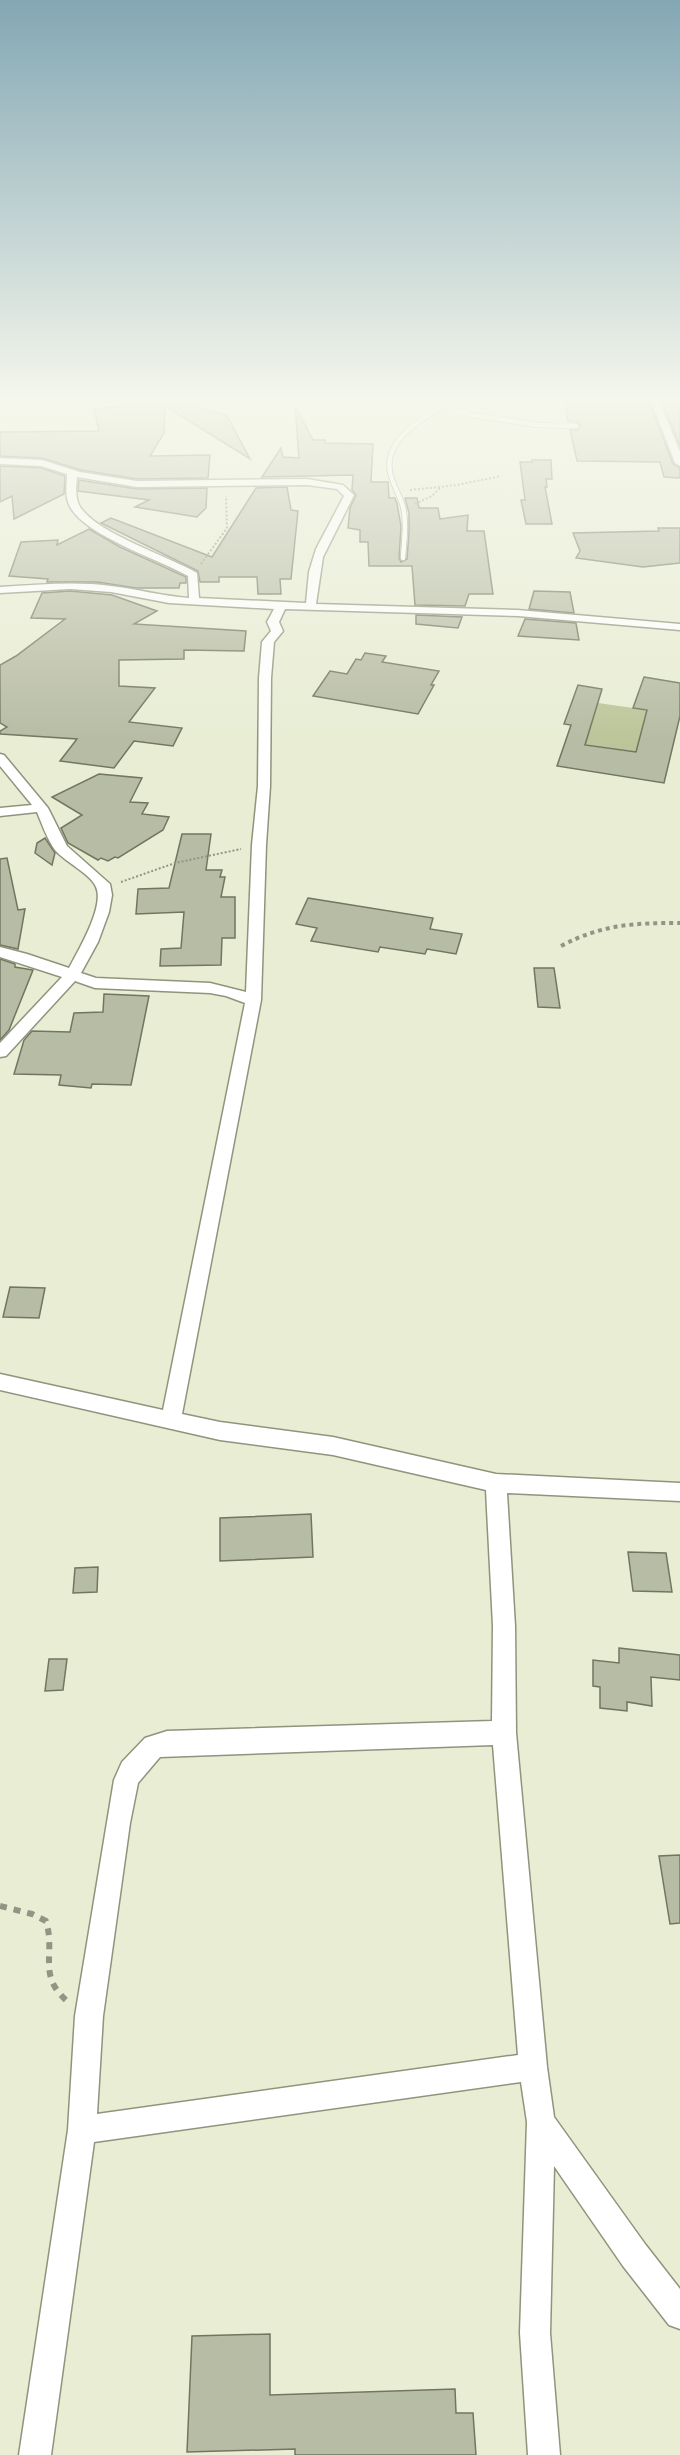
<svg xmlns="http://www.w3.org/2000/svg" width="680" height="2455" font-family="'PT Sans',sans-serif">
  <rect width="100%" height="100%" fill="#e8edd4"/>
  <polygon fill="#bcc599" points="598,703 647,710 636,752 585,745"/>
  <g fill="#b7bca4" stroke="#727660" stroke-width="1.5">
    <polygon points="156,398 169,398 227,416 250,459 165,406 164,433 150,456 210,455 208,478 137,479 81,470 42,458 0,456 0,432 99,431 94,409 160,403 155,400"/>
    <polygon points="564,398 637,398 639,401 649,401 673,464 680,468 680,478 664,477 660,462 577,461 570,430 578,430 580,426 578,422 568,421 565,411 568,411"/>
    <polygon points="662,401 680,401 680,446"/>
    <polygon points="295,406 313,440 325,440 325,443 373,444 371,482 388,482 389,498 395,498 397,504 401,526 399,558 401,562 407,559 409,533 409,513 405,498 417,498 419,508 438,508 440,519 468,515 467,531 484,531 493,594 469,594 465,606 415,605 412,566 369,566 368,542 360,542 360,530 348,528 350,508 356,495 352,490 353,475 262,477 281,448 283,457 299,458"/>
    <polygon points="532,460 551,460 552,479 546,479 547,487 545,487 552,524 526,524 521,500 525,500 520,462 532,462"/>
    <polygon points="0,466 41,468 65,476 64,494 14,519 12,496 0,502"/>
    <polygon points="79,480 137,489 207,488 206,508 197,517 135,507 149,500 78,491"/>
    <polygon points="287,487 291,510 298,511 291,579 280,579 281,594 258,594 257,577 219,577 219,582 200,582 198,571 101,523 111,518 212,557 256,488"/>
    <polygon points="658,528 680,528 680,563 643,567 576,558 580,551 573,533 659,531"/>
    <polygon points="89,529 120,547 186,577 186,583 180,583 179,588 136,588 97,582 47,582 48,579 9,576 21,542 58,540 57,545"/>
    <polygon points="70,591 112,595 157,611 134,624 246,631 244,651 184,650 184,659 119,660 119,686 155,688 129,722 182,728 173,746 134,741 114,768 60,761 77,739 0,734 0,731 7,727 0,723 0,665 16,656 65,619 31,618 42,593"/>
    <polygon points="534,591 570,592 574,613 529,609"/>
    <polygon points="416,615 462,617 458,628 416,624"/>
    <polygon points="525,619 576,623 579,640 518,636"/>
    <polygon points="365,653 386,656 382,662 439,671 431,685 434,685 418,714 313,696 330,671 347,674 356,659 361,660"/>
    <polygon points="644,677 680,683 680,716 664,783 557,766 571,725 564,724 578,685 602,689 585,745 636,752 647,710 633,708"/>
    <polygon points="99,774 142,778 130,802 148,803 142,814 169,817 163,830 118,858 115,857 108,861 101,858 98,860 68,843 61,828 82,815 52,797"/>
    <polygon points="182,834 211,834 206,870 222,870 220,877 225,877 221,897 235,897 235,938 222,938 221,965 160,966 161,949 181,948 184,912 136,914 138,889 169,888"/>
    <polygon points="45,838 55,853 52,865 35,853 37,843"/>
    <polygon points="7,858 18,910 25,909 18,949 0,945 0,859"/>
    <polygon points="308,898 433,918 430,929 462,934 456,954 427,949 425,954 380,947 378,952 311,941 317,928 296,924"/>
    <polygon points="0,959 15,964 15,967 33,970 9,1030 0,1040"/>
    <polygon points="534,968 554,968 560,1008 538,1007"/>
    <polygon points="104,994 149,996 131,1085 92,1084 91,1088 59,1085 61,1075 14,1074 24,1040 32,1031 70,1032 74,1013 103,1012"/>
    <polygon points="10,1287 45,1288 39,1318 3,1317"/>
    <polygon points="311,1514 313,1557 220,1561 220,1518"/>
    <polygon points="628,1552 666,1553 672,1592 633,1591"/>
    <polygon points="98,1567 97,1592 73,1593 75,1568"/>
    <polygon points="619,1648 680,1655 680,1680 651,1677 652,1706 627,1702 627,1711 600,1708 600,1687 593,1686 593,1660 619,1663"/>
    <polygon points="49,1659 67,1659 63,1690 45,1691"/>
    <polygon points="680,1855 680,1923 670,1924 659,1856"/>
    <polygon points="270,2334 270,2395 455,2389 456,2413 473,2413 476,2455 295,2455 295,2449 187,2452 192,2336"/>
  </g>
  <g fill="none" stroke-linecap="round" stroke-linejoin="round">
    <g stroke="#8f947d" stroke-width="6">
      <g id="service">
        <polyline points="418,398 472,415 537,425 576,426"/>
        <path d="M 403,558 C 404,542 407,523 403,507 C 400,495 392,484 390,472 C 384,439 423,418 446,405"/>
      </g>
    </g>
    <g stroke="#8f947d" stroke-width="3">
      <g id="minor">
        <polygon points="650,398 658,398 680,452 680,466 675,463"/>
        <path d="M 0,458 L 42,460 L 80,472 L 137,481 L 307,479 L 343,485 L 354,495 L 323,557 L 316,604 L 518,610 L 680,624 L 680,630 L 518,616 L 285,609 L 279,622 L 283,631 L 274,642 L 271,678 L 270,786 L 266,845 L 261,1000 L 182,1414 L 220,1422 L 333,1437 L 496,1474 L 680,1483 L 680,1501 L 507,1493 L 515,1626 L 516,1733 L 547,2067 L 554,2117 L 645,2244 L 680,2289 L 680,2329 L 669,2325 L 623,2266 L 554,2166 L 550,2333 L 560,2455 L 528,2455 L 520,2333 L 527,2122 L 521,2082 L 94,2142 L 51,2455 L 19,2455 L 68,2130 L 75,2016 L 114,1780 L 122,1762 L 145,1738 L 167,1731 L 492,1721 L 493,1626 L 486,1490 L 333,1455 L 220,1440 L 0,1390 L 0,1374 L 163,1410 L 245,1003 L 226,996 L 210,993 L 95,988 L 75,981 L 6,1056 L 0,1057 L 0,1043 L 62,977 L 0,957 L 0,947 L 27,954 L 69,968 C 78,951 105,906 96,887 C 91,874 65,862 55,850 C 47,839 42,824 37,812 L 0,816 L 0,808 L 32,805 L 0,766 L 0,754 L 4,755 L 48,808 L 67,846 L 110,884 L 112,895 L 109,912 L 98,942 L 81,973 L 96,978 L 210,983 L 246,992 L 252,845 L 258,786 L 259,678 L 262,642 L 271,631 L 267,622 L 274,609 L 169,603 L 111,592 L 70,589 L 0,593 L 0,587 C 37,585 74,581 111,586 C 137,589 162,596 189,598 L 188,576 C 159,559 78,534 68,502 C 65,493 67,483 67,474 L 41,466 L 0,464 ZM 77,477 L 137,487 L 307,485 L 337,489 L 344,496 L 316,549 L 309,572 L 306,603 L 199,598 L 197,573 C 168,556 93,532 79,505 C 75,497 76,486 77,477 ZM 493,1745 L 518,2055 L 97,2114 L 103,2016 L 130,1823 L 138,1783 L 160,1757 Z"/>
      </g>
    </g>
    <g stroke="#919583" stroke-width="2" stroke-dasharray="2 2" stroke-linecap="butt">
      <polyline points="410,490 457,485 501,476"/>
      <polyline points="415,504 432,496 441,487"/>
      <polyline points="201,564 227,528 226,496"/>
      <polyline points="121,882 175,863 241,849"/>
    </g>
    <path stroke="#919583" stroke-width="4" stroke-dasharray="4 4" stroke-linecap="butt" d="M 561,946 C 603,924 634,923 680,923"/>
    <path stroke="#919583" stroke-width="6" stroke-dasharray="7 7" stroke-linecap="butt" d="M 0,1906 L 32,1914 L 46,1921 C 56,1954 37,1975 67,2001"/>
    <use href="#service" stroke="#fff" stroke-width="4.5"/>
    <use href="#minor" fill="#fff" fill-rule="evenodd"/>
  </g>
  <linearGradient id="sky" x2="0" y2="1"><stop stop-color="#83a7b4"/><stop offset="0.54" stop-color="#f5f7ec"/><stop offset="1" stop-color="#f5f7ec" stop-opacity="0"/></linearGradient>
  <rect width="680" height="741" fill="url(#sky)"/>
</svg>
